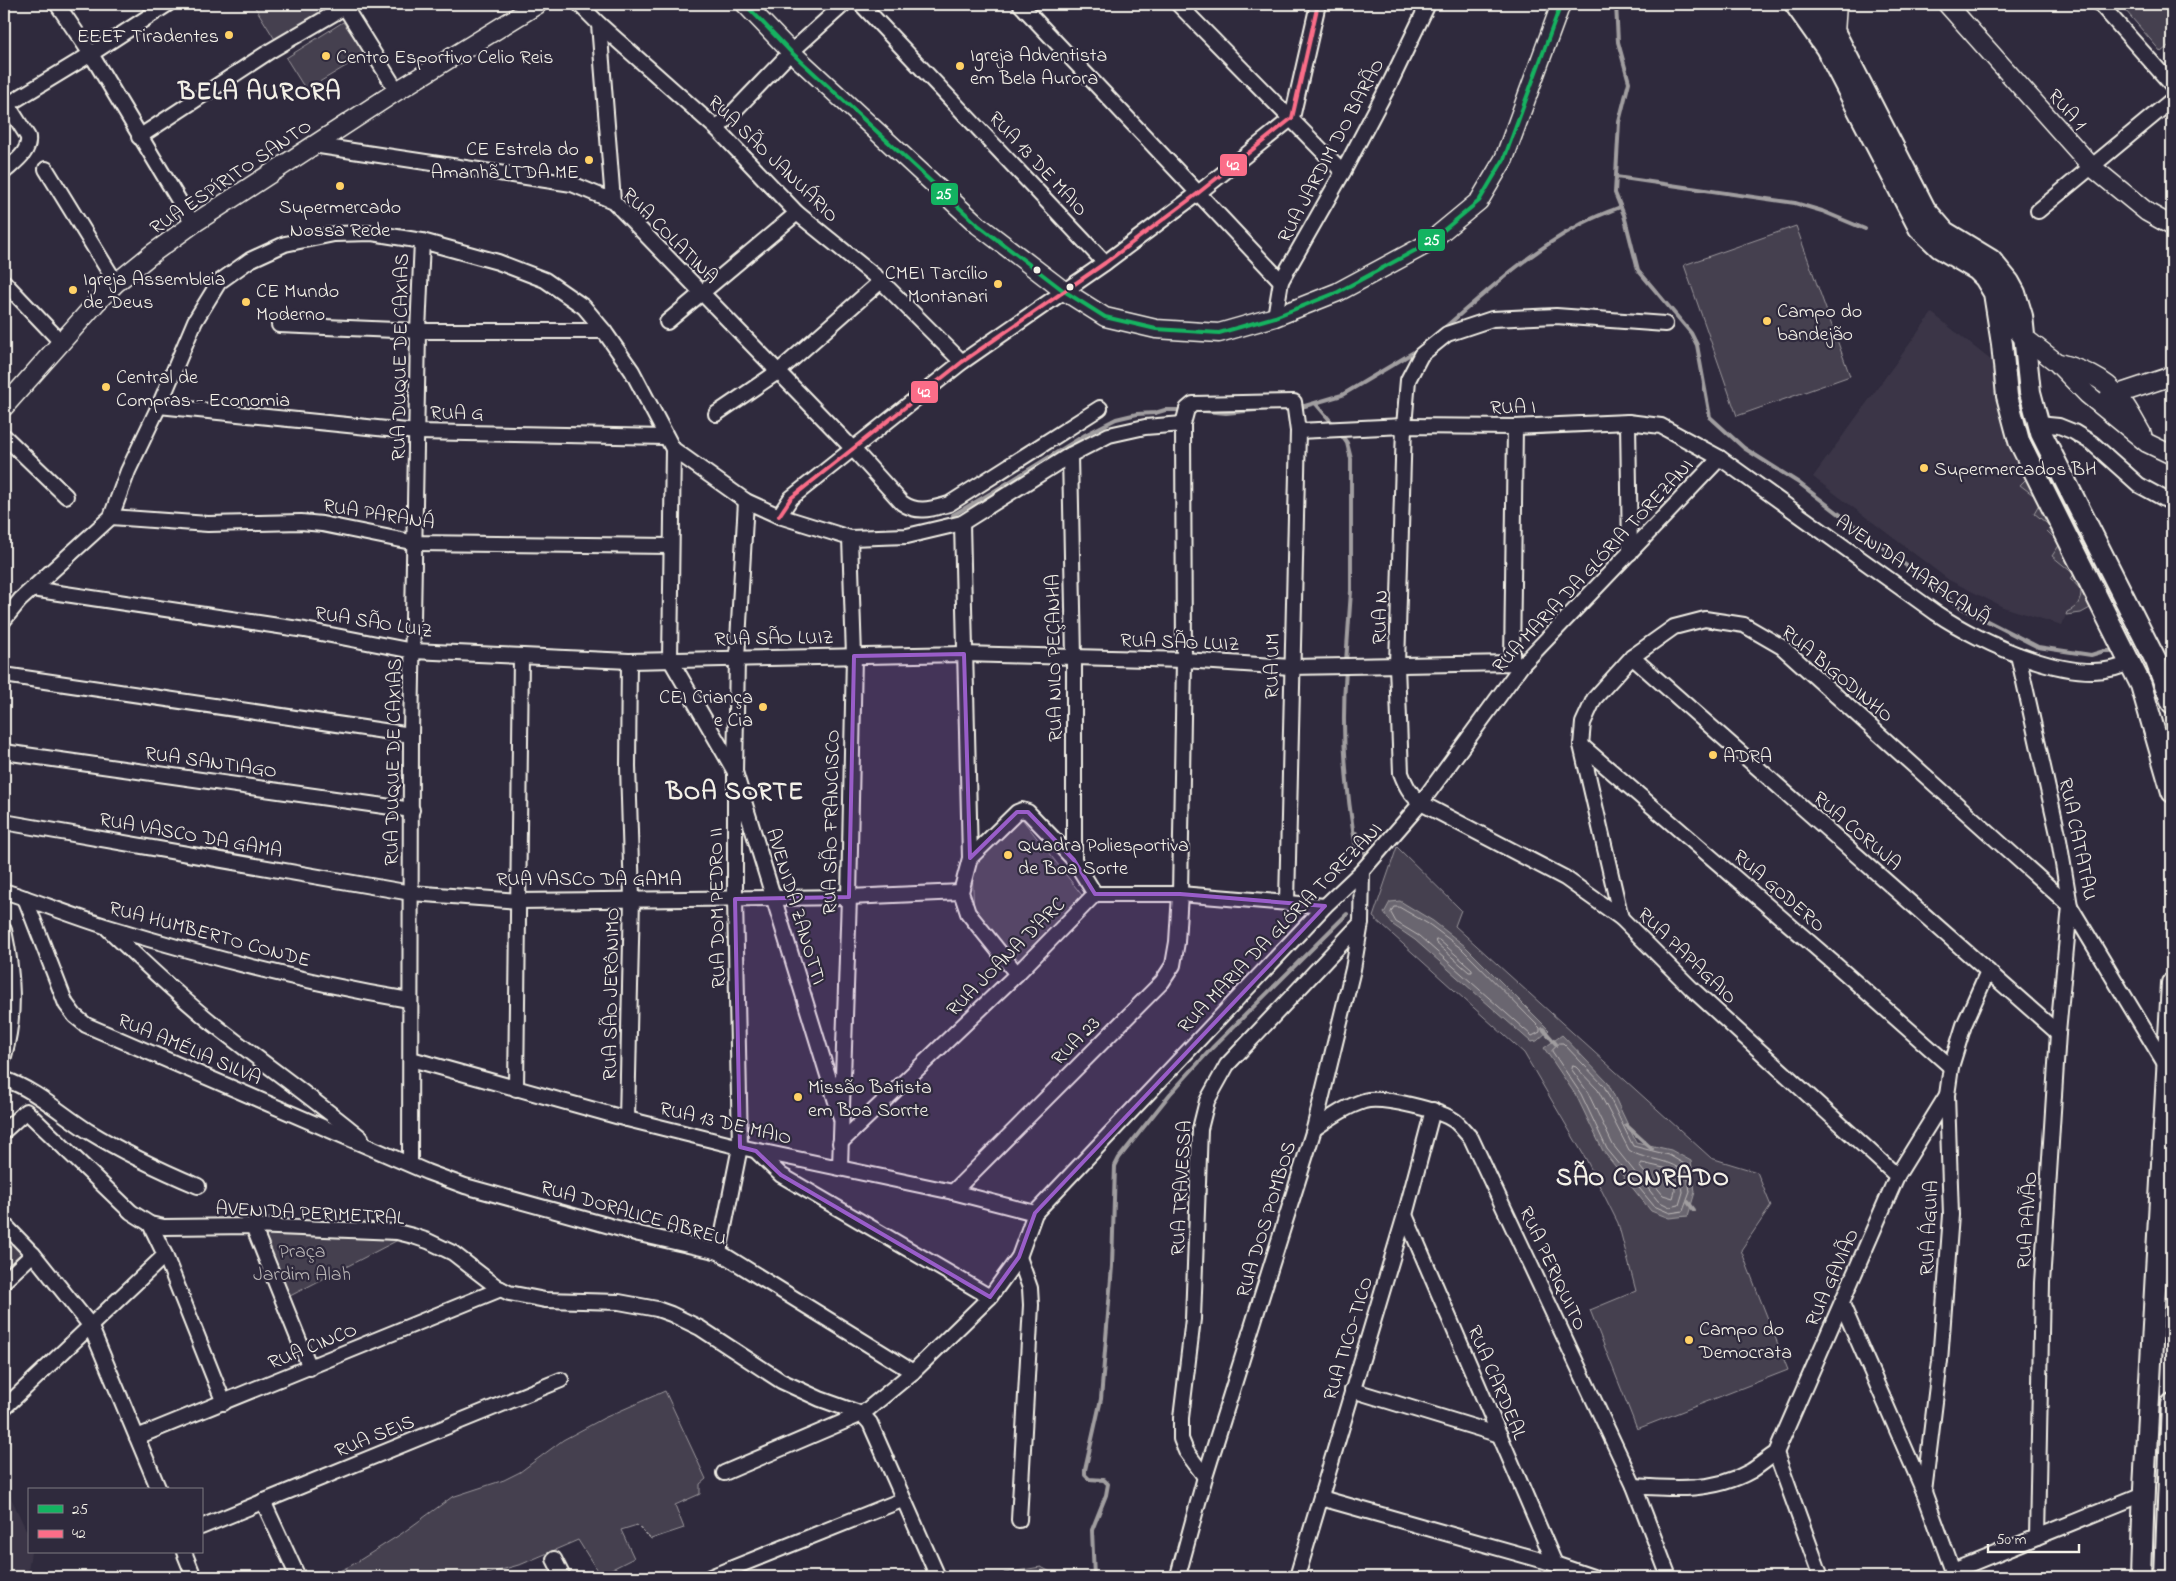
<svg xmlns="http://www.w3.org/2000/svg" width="2176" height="1581" font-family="'Indie Flower',sans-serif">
  <rect width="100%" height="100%" fill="#2f2a3d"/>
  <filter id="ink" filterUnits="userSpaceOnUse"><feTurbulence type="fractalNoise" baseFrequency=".02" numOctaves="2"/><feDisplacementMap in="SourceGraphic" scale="10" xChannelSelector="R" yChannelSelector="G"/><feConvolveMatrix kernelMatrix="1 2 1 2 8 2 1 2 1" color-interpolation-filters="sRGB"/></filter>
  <g filter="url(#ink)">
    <g fill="#3b3647">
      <polygon points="1932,313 1998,366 2092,603 2081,613 2066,615 2062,625 2003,607 1949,580 1813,477"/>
      <polygon points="4,1483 29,1536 29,1552 31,1552 27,1577 4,1577"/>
    </g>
    <g fill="#454050" stroke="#9c989c">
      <polygon points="253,4 333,4 334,6 276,41"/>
      <polygon points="2120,4 2172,4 2172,43 2161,52"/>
      <polygon points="343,22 366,54 306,90 286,58"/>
      <polygon points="1796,226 1850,376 1737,416 1684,265"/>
      <path d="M 2029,476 L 2092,603 L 2092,607 L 2081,613 L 2066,615 L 2067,612 C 2078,607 2081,601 2081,590 L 2071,579 L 2074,574 L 2052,556 L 2060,544 L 2047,531 L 2051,527 L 2034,513 L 2041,501 L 2020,485 Z"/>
      <polygon points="1022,819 1085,899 1021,962 974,916 972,866"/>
      <polygon points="1397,847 1461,910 1455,926 1711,1158 1757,1172 1771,1206 1741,1250 1788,1370 1637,1429 1590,1310 1636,1291 1618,1223 1586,1159 1524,1053 1373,917"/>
      <polygon points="4,1234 22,1252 4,1269"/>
      <polygon points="260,1234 398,1240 290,1296"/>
      <polygon points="665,1391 706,1479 700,1484 700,1494 675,1505 684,1528 651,1539 637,1525 621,1530 634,1558 600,1575 578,1540 522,1564 477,1577 327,1577 352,1565 401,1534 452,1497 504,1480 520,1472 563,1440 604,1418"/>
      <polygon points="1041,1567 1060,1577 1001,1577 1004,1573"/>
    </g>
    <g fill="#6a6670" stroke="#a19ea0">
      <polygon points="1400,901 1433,921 1465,946 1549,1030 1537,1041 1531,1042 1415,940 1393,925 1384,913 1390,902"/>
      <polygon points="1562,1035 1608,1083 1636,1142 1671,1150 1691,1161 1695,1192 1688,1216 1669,1218 1651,1211 1603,1151 1577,1097 1544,1048"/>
    </g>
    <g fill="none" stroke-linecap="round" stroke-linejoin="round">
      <g stroke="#bdb9b8" stroke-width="1">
        <polygon points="1394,907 1399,907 1430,925 1462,949 1540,1028 1540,1032 1532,1036 1419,936 1396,922 1391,913"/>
        <polygon points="1436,940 1439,940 1472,969 1472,972 1469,972 1436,943"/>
        <polygon points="1560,1043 1563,1043 1604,1086 1633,1146 1669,1155 1686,1165 1690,1192 1683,1211 1670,1213 1654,1206 1607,1149 1581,1094 1552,1051"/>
        <path d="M 1573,1066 L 1576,1067 L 1598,1090 L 1629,1150 C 1642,1160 1662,1157 1680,1169 L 1683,1192 L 1679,1205 L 1670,1207 L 1658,1201 L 1613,1145 L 1587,1091 L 1572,1070 Z"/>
        <polygon points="1642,1163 1664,1168 1673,1173 1675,1191 1673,1198 1663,1195 1640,1167"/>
      </g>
      <g stroke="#a19ea0" stroke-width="4">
        <polyline points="1616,4 1618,42 1629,82 1619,122 1615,193 1624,215 1638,270 1691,333 1697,345 1710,417 1744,448 1799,483 1960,607 2038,647 2091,655 2104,651 2110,651"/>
        <polyline points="1616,177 1795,203 1822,211 1865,229"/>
        <path d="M 1442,330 C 1485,293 1528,253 1578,226 C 1591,218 1606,213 1620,207"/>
        <polyline points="1316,404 1334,425"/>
        <polyline points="1298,408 1342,395 1419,349"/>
        <polyline points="1194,410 1226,413 1266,409"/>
        <polyline points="1340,433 1347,443 1351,459 1351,591 1346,662"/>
        <polyline points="953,515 993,492 1085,435 1116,419 1137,414 1155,413 1165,410 1184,410"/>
        <path d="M 1346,669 C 1341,729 1346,794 1357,853"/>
        <polyline points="1356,833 1366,855"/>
        <polyline points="1543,1029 1556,1044"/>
        <polyline points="1626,1125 1652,1149"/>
        <polyline points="1688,1202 1694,1210"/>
        <polyline points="1094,1577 1092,1530 1106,1495 1108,1484 1104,1480 1089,1479 1085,1475 1085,1470 1101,1399 1112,1266 1115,1166 1119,1158 1170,1094 1212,1048 1347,914"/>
      </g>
      <g stroke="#f4f1e8" stroke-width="18">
        <g id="minor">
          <polyline points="57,4 91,54 193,224"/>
          <polyline points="343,4 397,91"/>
          <polyline points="579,4 599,24 717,129 797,213 881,281 962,362"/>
          <polyline points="861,4 1105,263"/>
          <polyline points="1020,4 1281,281"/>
          <polyline points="1178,4 1343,172"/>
          <polyline points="2100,4 2172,85"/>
          <polyline points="599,24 613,201"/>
          <path d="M 4,99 L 28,137 C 30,153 14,162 4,172"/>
          <polyline points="7,105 91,54 168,4"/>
          <polyline points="717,129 791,52 844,4"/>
          <polyline points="139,137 270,51 350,4"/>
          <path d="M 313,145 L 572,184 L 613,201 L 854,450 L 902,503 C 918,514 931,509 949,504 L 1100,408"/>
          <polyline points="46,169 116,283"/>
          <polyline points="2038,211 2172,100"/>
          <polyline points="4,282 62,343"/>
          <polyline points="1275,317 1281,281 1343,172 1391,81 1428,4"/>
          <polyline points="667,322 797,213"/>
          <path d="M 1665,324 L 1556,316 L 1492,319 L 1447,334 L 1421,355 L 1408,380 L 1404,426 L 1397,665 L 1401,773 C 1406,786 1410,794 1421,803 L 1565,878 L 1621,918 L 1691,988 L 1897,1176"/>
          <polyline points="279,325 418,331 604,331"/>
          <polyline points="159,406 417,432 666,437"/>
          <polyline points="716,414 779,371 881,281"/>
          <polyline points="1628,422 1630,553"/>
          <polyline points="2038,424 2059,426 2074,432 2092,443 2139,485 2172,503"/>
          <path d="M 1298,431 L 1404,426 L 1515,427 L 1628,422 L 1661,426 L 1720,458 L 1936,613 C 1979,642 2081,691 2130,662"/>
          <polyline points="4,436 66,496"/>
          <polyline points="673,449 670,659 735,772 841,1118"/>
          <polyline points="1070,455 1074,657 1074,860"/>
          <polyline points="779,516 791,498 962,362 1105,263 1197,194 1292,118 1318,4"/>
          <polyline points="111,517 208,524 301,522 322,524 416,543 671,546"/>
          <polyline points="962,523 970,858"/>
          <polyline points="32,589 305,630 413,651 629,661 964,654 1184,660 1291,667 1512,663 1522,665"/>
          <polyline points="4,620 20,600 111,517 128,471 159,406 195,321 219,282 250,260 285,244 334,234 372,233 422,241 498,262 545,280 584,307 604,331 632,371 673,449 746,501 779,516 850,538 907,536 962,523 1070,455 1109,435 1145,427 1183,424"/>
          <polyline points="2018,655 2058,834 2070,906 2167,1067"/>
          <polyline points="1632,657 2058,1033"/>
          <polyline points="1512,663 1515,427"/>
          <polyline points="4,675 411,735"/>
          <polyline points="1581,745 1836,965 1951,1067"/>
          <polyline points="4,752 412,810"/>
          <polyline points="4,822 411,893 519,901 849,897 961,892"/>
          <path d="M 4,891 C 38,902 73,916 108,927 C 207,957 307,983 409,1000"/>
          <polyline points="25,898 66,1004 75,1016 86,1025 427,1172 465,1186 639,1234 719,1252 913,1372"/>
          <polyline points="1621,918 1581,745 1583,723 1594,699 1632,657 1674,627 1705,619 1744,625 1782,647 2070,906"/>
          <path d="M 108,929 C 143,962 178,996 216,1026 C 264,1064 314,1099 361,1138"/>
          <path d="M 4,930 C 13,973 16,1013 4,1056"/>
          <polyline points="1017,974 968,913 961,892 970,858 1017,812 1022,810 1028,812 1074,860 1095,894"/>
          <polyline points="411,1059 627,1119 740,1147 953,1192 1035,1213"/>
          <path d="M 4,1079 C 36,1090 60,1113 88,1131 C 124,1153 160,1170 198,1186"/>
          <polyline points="516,1089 521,656"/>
          <polyline points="627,1119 632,898 628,766 629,661"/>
          <path d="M 1314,1129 C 1330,1118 1345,1107 1364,1101 C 1382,1096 1440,1110 1455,1121 C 1460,1125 1465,1132 1471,1138 L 1634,1486 L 1669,1577"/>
          <polyline points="4,1131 26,1111 131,1212 150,1224 164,1227 253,1226 397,1232 413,1236 428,1241 453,1253 497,1287 509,1293 545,1300 619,1302 657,1309 671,1314 700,1328 781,1381 820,1399 862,1414 870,1423 938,1577"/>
          <polyline points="840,1143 1017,974 1095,894 1180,894 1325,906"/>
          <polyline points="756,1151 781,1175 990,1297"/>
          <polyline points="410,1163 411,735 418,331 422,241"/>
          <polyline points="840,1167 849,897 854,656 850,538"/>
          <polyline points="953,1192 1162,982 1173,965 1177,942 1180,894 1184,660 1183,424 1187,409 1193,404 1294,402 1298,431 1287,902"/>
          <polyline points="1405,1215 1555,1564"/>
          <polyline points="4,1224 33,1254 90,1325 159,1490"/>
          <polyline points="150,1224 165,1255 224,1403"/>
          <polyline points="253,1226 310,1368"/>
          <polyline points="719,1252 740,1147 735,899 735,772 737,658 746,501"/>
          <polyline points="1019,1257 1030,1288 1031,1305 1019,1520"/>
          <polyline points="4,1281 33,1254"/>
          <polyline points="1842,1304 1924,1492 1955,1577"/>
          <polyline points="1352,1390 1500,1435"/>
          <polyline points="4,1408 165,1255"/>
          <polyline points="137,1437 501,1289"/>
          <polyline points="1776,1453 1821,1577"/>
          <polyline points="724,1473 862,1414 913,1372 990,1297 1019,1257 1035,1213 1325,906 1362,871 1421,803 1522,665 1720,458"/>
          <polyline points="1205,1477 1186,1451 1181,1439 1181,1418 1193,1319 1200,1129 1207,1101 1227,1065 1361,923"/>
          <path d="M 1634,1486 C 1674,1489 1714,1492 1751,1471 C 1759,1466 1767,1459 1776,1453 L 1897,1176 L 1947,1095"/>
          <polyline points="1924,1492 1940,1361 1951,1215 1947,1095 1951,1067 1964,1025 1988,971"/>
          <polyline points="1321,1498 1555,1564 1593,1577"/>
          <polyline points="263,1501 298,1577"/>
          <polyline points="201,1527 561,1380"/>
          <polyline points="2037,1537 2042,1283 2058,1033 2070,906"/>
          <polyline points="184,1552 194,1577"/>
          <polyline points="554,1559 563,1577"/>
          <polyline points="1953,1571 2143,1494"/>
          <polyline points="1179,1572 1205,1477 1314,1129 1353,969 1361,923 1362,871"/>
          <polyline points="710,1577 902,1500"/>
          <polyline points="1297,1577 1405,1215 1433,1110"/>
        </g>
      </g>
      <g stroke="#f4f1e8" stroke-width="21">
        <g id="tertiary">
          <polyline points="745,4 791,52 978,225 1064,291 1105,317 1156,329 1219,333 1275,317 1338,292 1427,244 1479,201 1504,159 1561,4"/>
          <polyline points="1947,4 2092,167 2147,212 2172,226"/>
          <polyline points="1828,36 1835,33 1837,4"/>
          <polyline points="1997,298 2008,319 2021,335 2056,362 2087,394 2147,443 2172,455"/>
          <path d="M 2059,363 C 2080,369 2105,378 2119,397 C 2128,408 2135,422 2142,434"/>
          <polyline points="2109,397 2172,376"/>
          <polyline points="4,407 97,302 116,283 153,253 193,224 397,91 538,4"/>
        </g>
      </g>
      <g stroke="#f4f1e8" stroke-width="24">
        <g id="secondary">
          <polyline points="1795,4 1826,48 1919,228 1940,248 1977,270 1985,278 1994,293 2002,344 2007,396 2019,441 2141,685 2172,792"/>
          <polyline points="1814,4 1835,33 1925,209 1945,232 1991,260 2009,282 2015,293 2022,316 2030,392 2041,433 2156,661 2172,703"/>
          <polyline points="2141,1577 2144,1488 2172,983"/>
          <polyline points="2165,1577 2172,1404"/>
        </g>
      </g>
      <use href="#minor" stroke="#2f2a3d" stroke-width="14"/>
      <use href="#tertiary" stroke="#2f2a3d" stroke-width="18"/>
      <use href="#secondary" stroke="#2f2a3d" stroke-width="20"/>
      <g stroke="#2f2a3d" stroke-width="8">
        <polyline id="bus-1" points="745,4 791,52 978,225 1064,291 1105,317 1156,329 1219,333 1275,317 1338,292 1427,244 1479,201 1504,159 1561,4"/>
      </g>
      <g stroke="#2f2a3d" stroke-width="8">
        <polyline id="bus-2" points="779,516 791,498 962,362 1105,263 1197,194 1292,118 1318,4"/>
      </g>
      <use href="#bus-1" stroke="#13b361" stroke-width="4"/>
      <use href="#bus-2" stroke="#fb6d88" stroke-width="4"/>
    </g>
  </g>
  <path fill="#995dc9" fill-opacity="0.2" stroke="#995dc9" stroke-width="4" stroke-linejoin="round" d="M 964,654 L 970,858 L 1017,812 L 1028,812 L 1074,860 L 1095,894 L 1180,894 L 1325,906 L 1035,1213 L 1019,1257 L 990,1297 L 781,1175 L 756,1151 L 740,1147 L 735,899 L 849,897 L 854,656 Z"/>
  <g fill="#ffd166" stroke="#2f2a3d" stroke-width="2">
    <circle cx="229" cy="35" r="5"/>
    <circle cx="326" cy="56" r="5"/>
    <circle cx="960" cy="66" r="5"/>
    <circle cx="589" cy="160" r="5"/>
    <circle cx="340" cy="186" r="5"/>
    <circle cx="998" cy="284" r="5"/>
    <circle cx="73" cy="290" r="5"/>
    <circle cx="246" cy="302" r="5"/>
    <circle cx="1767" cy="321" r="5"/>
    <circle cx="106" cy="387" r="5"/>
    <circle cx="1924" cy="468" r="5"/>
    <circle cx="763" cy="707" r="5"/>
    <circle cx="1713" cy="755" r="5"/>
    <circle cx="1008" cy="855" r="5"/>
    <circle cx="798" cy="1097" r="5"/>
    <circle cx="1689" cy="1340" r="5"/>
  </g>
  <g fill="#f4f1e8" stroke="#2f2a3d" stroke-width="2">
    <circle cx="1037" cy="270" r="4.5"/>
    <circle cx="1070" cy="287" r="4.5"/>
  </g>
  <g text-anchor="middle" stroke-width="4.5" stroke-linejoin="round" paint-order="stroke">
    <g font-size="20" fill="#f4f1e8" stroke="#2f2a3d" text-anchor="start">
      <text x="219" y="42" text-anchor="end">EEEF Tiradentes</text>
      <text x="970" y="61">Igreja Adventista<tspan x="970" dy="23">em Bela Aurora</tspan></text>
      <text x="336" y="63">Centro Esportivo Celio Reis</text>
      <text x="579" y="155" text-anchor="end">CE Estrela do<tspan x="579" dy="23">Amanhã LTDA ME</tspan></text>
      <text x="340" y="213" text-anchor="middle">Supermercado<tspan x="340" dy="23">Nossa Rede</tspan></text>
      <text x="988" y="279" text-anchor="end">CMEI Tarcílio<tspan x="988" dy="23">Montanari</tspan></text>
      <text x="83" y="285">Igreja Assembleia<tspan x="83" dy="23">de Deus</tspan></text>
      <text x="256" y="297">CE Mundo<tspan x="256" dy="23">Moderno</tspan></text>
      <text x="1777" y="317">Campo do<tspan x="1777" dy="23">bandejão</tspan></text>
      <text x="116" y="383">Central de<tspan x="116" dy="23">Compras - Economia</tspan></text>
      <text x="1934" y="475">Supermercados BH</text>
      <text x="753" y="703" text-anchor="end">CEI Criança<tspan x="753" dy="23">e Cia</tspan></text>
      <text x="1723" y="762">ADRA</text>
      <text x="1018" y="851">Quadra Poliesportiva<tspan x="1018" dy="23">de Boa Sorte</tspan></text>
      <text x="808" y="1093">Missão Batista<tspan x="808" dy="23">em Boa Sorrte</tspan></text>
      <text x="1699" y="1335">Campo do<tspan x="1699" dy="23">Democrata</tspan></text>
    </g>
    <g font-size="20" fill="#f4f1e8" stroke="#2f2a3d">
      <text transform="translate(2068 109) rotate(49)" y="7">RUA 1</text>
      <text transform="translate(1330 150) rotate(-62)" y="7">RUA JARDIM DO BARÃO</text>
      <text transform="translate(774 158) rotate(44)" y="7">RUA SÃO JANUÁRIO</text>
      <text transform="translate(1039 163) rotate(47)" y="7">RUA 13 DE MAIO</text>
      <text transform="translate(230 176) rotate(-34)" y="7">RUA ESPÍRITO SANTO</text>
      <text transform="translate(671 235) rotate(45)" y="7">RUA COLATINA</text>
      <text transform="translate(399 357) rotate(-89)" y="7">RUA DUQUE DE CAXIAS</text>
      <text transform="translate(1513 406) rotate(-1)" y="7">RUA I</text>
      <text transform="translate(457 412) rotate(1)" y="7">RUA G</text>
      <text transform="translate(379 513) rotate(9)" y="7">RUA PARANÁ</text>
      <text transform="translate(1592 565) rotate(-47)" y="7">RUA MARIA DA GLÓRIA TOREZANI</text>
      <text transform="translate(1913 569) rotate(34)" y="7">AVENIDA MARACANÃ</text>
      <text transform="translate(1379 617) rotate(-88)" y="7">RUA N</text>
      <text transform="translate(374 621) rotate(9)" y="7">RUA SÃO LUIZ</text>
      <text transform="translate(774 637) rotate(-1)" y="7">RUA SÃO LUIZ</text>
      <text transform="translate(1180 641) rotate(2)" y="7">RUA SÃO LUIZ</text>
      <text transform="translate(1053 658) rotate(-91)" y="7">RUA NILO PEÇANHA</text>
      <text transform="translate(1271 666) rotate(-89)" y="7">RUA UM</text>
      <text transform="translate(1838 673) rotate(40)" y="7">RUA BIGODINHO</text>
      <text transform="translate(211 761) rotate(8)" y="7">RUA SANTIAGO</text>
      <text transform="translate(392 762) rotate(-89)" y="7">RUA DUQUE DE CAXIAS</text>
      <text transform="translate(830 822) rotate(-89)" y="7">RUA SÃO FRANCISCO</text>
      <text transform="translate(1858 830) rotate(41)" y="7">RUA CORUJA</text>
      <text transform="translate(191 834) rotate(10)" y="7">RUA VASCO DA GAMA</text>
      <text transform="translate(2079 839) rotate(78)" y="7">RUA CATATAU</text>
      <text x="589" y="885">RUA VASCO DA GAMA</text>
      <text transform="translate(1780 890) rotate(41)" y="7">RUA GODERO</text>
      <text transform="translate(797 906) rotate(73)" y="7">AVENIDA ZANOTTI</text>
      <text transform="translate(716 908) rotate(-91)" y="7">RUA DOM PEDRO II</text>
      <text transform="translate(1279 927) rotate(-46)" y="7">RUA MARIA DA GLÓRIA TOREZANI</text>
      <text transform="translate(210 933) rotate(15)" y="7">RUA HUMBERTO CONDE</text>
      <text transform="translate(1688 955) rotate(44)" y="7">RUA PAPAGAIO</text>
      <text transform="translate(1005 956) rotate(-45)" y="7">RUA JOANA D'ARC</text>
      <text transform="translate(610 994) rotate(-89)" y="7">RUA SÃO JERÔNIMO</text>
      <text transform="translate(1075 1040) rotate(-45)" y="7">RUA 23</text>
      <text transform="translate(190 1048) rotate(23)" y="7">RUA AMÉLIA SILVA</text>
      <text transform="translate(726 1122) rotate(13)" y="7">RUA 13 DE MAIO</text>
      <text transform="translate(1180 1188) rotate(-87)" y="7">RUA TRAVESSA</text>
      <text transform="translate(310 1212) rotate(3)" y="7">AVENIDA PERIMETRAL</text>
      <text transform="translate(634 1212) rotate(16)" y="7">RUA DORALICE ABREU</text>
      <text transform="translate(1265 1219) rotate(-73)" y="7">RUA DOS POMBOS</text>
      <text transform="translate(2026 1220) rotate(-86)" y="7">RUA PAVÃO</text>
      <text transform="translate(1928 1228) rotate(-87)" y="7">RUA ÁGUIA</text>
      <text transform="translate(1554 1268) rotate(65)" y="7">RUA PERIQUITO</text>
      <text transform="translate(1831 1277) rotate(-66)" y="7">RUA GAVIÃO</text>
      <text transform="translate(1347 1338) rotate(-73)" y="7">RUA TICO-TICO</text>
      <text transform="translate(312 1345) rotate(-22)" y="7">RUA CINCO</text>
      <text transform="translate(1498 1382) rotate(67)" y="7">RUA CARDEAL</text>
      <text transform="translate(374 1435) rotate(-22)" y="7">RUA SEIS</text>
    </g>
    <g font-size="20" fill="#b7b3b3" stroke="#2f2a3d">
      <text x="302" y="1257">Praça<tspan x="302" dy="23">Jardim Alah</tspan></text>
    </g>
    <g font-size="25" font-weight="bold" letter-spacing="1" fill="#f4f1e8" stroke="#2f2a3d">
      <text x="260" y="99">BELA AURORA</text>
      <text x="735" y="799">BOA SORTE</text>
      <text x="1643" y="1185">SÃO CONRADO</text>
    </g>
  </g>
  <g stroke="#2f2a3d" stroke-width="2">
    <rect x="1219" y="153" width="29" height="24" rx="5" fill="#fb6d88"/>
    <rect x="930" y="182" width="29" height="24" rx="5" fill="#13b361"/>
    <rect x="1417" y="228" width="29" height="24" rx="5" fill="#13b361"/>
    <rect x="910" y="380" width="29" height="24" rx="5" fill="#fb6d88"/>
  </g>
  <g font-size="14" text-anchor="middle" font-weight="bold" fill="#fff">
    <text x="1233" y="170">42</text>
    <text x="944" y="199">25</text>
    <text x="1432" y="245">25</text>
    <text x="924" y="397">42</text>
  </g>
  <rect width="2176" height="1581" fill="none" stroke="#2f2a3d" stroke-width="20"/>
  <rect x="10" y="10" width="2156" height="1561" fill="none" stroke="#f4f1e8" stroke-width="2" filter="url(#ink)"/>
  <rect x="28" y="1488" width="175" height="65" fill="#2f2a3d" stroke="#7e7a81"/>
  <rect x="38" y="1505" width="25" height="8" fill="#13b361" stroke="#7e7a81"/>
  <text x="72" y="1514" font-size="15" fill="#f4f1e8">25</text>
  <rect x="38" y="1530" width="25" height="8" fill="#fb6d88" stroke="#7e7a81"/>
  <text x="72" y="1538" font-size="15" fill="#f4f1e8">42</text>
  <path d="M1988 1544v8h91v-8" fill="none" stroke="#f4f1e8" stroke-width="2.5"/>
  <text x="1996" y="1544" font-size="15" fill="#f4f1e8" stroke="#2f2a3d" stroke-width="4" paint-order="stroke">50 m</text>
</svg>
